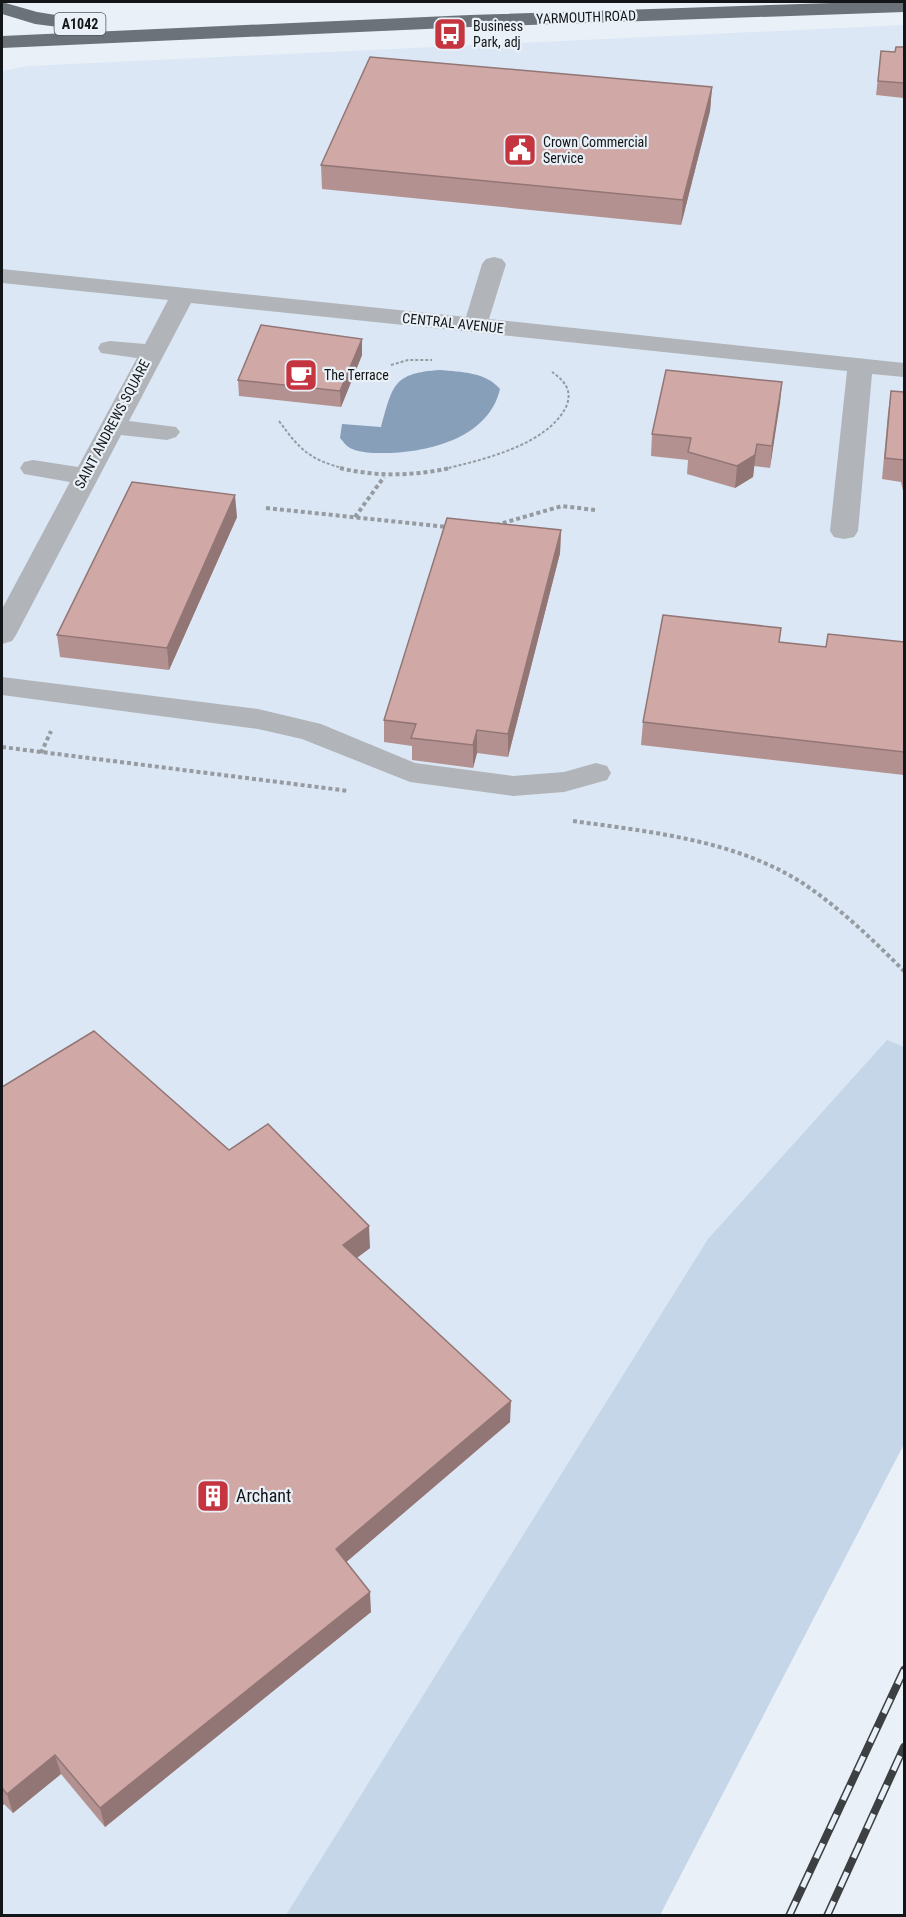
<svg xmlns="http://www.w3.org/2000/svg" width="906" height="1917" font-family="'Roboto Condensed',sans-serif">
  <rect width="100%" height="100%" fill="#e9f0f7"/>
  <polygon fill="#dbe7f5" points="904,25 904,1444 660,1915 2,1916 2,71 28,66"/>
  <polygon fill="#c5d6e8" points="887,1040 904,1047 904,1444 660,1915 286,1915 708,1239"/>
  <path fill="#889fb9" d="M 440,370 C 461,372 486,372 500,389 C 489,436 434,451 391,453 C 379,453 362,454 350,448 C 346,446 343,441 340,438 L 342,424 L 381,427 C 393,385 393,373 440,370 Z"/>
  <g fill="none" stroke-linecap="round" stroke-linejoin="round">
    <g stroke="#959ba0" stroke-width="2" stroke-dasharray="3 2" stroke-linecap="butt">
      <polyline points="391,365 408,360 432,360"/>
      <path d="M 279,421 C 300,450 310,460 346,469"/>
      <path d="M 444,469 C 482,460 547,445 566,407 C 573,391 565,381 552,372"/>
    </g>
    <g stroke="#959ba0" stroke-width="4" stroke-dasharray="4 3" stroke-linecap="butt">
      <path d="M 340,468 C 376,477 414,476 450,468"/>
      <polyline points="266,508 447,527"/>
      <polyline points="355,517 384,477"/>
      <polyline points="496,525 562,506 595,510"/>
      <polyline points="2,747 349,791"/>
      <polyline points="41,753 51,731"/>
      <path d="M 573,821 C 651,832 736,840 804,884 C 841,909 873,940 904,971"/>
    </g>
    <g fill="#b1b4b8" fill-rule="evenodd">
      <polygon points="494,257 502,259 506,264 489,319 904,363 904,377 872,374 858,531 854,537 844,539 834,537 830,531 847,371 191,303 129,421 176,427 180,432 176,437 167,440 121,435 16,635 12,641 2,644 2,609 70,482 24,474 20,468 24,462 33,460 78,467 137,358 101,353 98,348 101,343 110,341 145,344 168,300 2,283 2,269 466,317 482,264 486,259"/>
      <polygon points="2,677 258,709 321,724 415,763 513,776 564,772 596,763 607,766 611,773 607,780 564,792 513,796 410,782 302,739 258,729 2,695"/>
    </g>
    <g fill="#6c7279" fill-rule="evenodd">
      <polygon points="2,2 37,12 81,19 84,23 81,27 74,29 35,24 2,14"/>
      <polygon points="862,2 904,2 904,12 470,27 2,48 2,36 470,15"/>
    </g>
    <g stroke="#3c4043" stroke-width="8">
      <g id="rail">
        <polyline points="789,1916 904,1670"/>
        <polyline points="827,1916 904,1747"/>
      </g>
    </g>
    <use href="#rail" stroke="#e9f0f7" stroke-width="5" stroke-dasharray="16" stroke-linecap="butt"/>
  </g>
  <g fill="#b39190">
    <polygon points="904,47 904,98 876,95 881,51 895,52"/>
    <polygon points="712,87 710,111 681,225 322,189 321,165"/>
    <polygon points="362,355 341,407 239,396 238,380"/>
    <polygon points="782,382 770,468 754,466 753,477 735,488 687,474 688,460 651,456 652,434"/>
    <polygon points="891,391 904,392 904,493 903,491 901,482 882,479 888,413"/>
    <polygon points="237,517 169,670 60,657 57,635"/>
    <polygon points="561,530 560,553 508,757 477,753 473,768 412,760 412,746 384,742 384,720"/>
    <polygon points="779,642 826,647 904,642 904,775 641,745 643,722"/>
    <polygon points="2,1087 370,1248 357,1258 510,1422 346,1562 371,1612 105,1827 61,1774 13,1813 4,1804 2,1806"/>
  </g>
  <g fill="#927675">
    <polygon points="712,87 710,111 681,225 683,200"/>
    <polygon points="362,339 362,355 341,407 340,391"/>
    <polygon points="782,382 780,403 770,468 772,446"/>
    <polygon points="757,444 753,477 735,488 737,466"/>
    <polygon points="235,495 237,517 169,670 167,648"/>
    <polygon points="561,530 560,553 508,757 508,734"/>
    <polygon points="477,730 477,753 473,768 473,745"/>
    <polygon points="369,1226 370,1248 344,1267 343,1245"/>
    <polygon points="511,1401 510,1422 337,1570 336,1549"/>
    <polygon points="370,1592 371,1612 105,1827 100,1808"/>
    <polygon points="55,1755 61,1774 13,1813 7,1794"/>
    <polygon points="2,1795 4,1804 2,1806"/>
  </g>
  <g fill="#d0a9a7" stroke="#927675" stroke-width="1.5">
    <polygon points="896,47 904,47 904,83 878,81 881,51 895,52"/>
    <polygon points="370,57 712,87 683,200 321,165"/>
    <polygon points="261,325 362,339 340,391 238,380"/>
    <polygon points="666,370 782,382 772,446 757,444 755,455 737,466 688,452 691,438 652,434"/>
    <polygon points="891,391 904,392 904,460 885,458"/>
    <polygon points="132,482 235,495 167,648 57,635"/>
    <polygon points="447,518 561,530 508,734 477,730 473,745 411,738 416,724 384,720"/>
    <polygon points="663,615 781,628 779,642 826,647 828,634 904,642 904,752 643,722"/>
    <polygon points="94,1031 229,1150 268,1124 369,1226 343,1245 511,1401 336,1549 370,1592 100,1808 55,1755 7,1794 2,1788 2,1087"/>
  </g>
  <defs>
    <g id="bus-square" transform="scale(1.725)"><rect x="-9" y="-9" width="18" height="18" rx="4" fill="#c53540" stroke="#e9f0f7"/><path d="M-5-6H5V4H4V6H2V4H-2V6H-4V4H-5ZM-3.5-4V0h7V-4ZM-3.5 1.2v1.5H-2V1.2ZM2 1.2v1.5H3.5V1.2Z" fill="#fff"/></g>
    <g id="civic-square" transform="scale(1.725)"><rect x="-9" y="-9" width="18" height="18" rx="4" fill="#c53540" stroke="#e9f0f7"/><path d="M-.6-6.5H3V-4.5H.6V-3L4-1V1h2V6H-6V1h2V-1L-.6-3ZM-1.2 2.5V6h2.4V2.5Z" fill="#fff"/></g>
    <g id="cafe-square" transform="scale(1.725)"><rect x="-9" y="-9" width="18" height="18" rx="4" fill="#c53540" stroke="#e9f0f7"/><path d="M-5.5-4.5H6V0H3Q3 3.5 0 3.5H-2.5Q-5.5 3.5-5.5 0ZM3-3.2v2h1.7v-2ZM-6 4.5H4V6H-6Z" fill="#fff"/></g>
    <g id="building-square" transform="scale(1.725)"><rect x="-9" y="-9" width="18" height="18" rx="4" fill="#c53540" stroke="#e9f0f7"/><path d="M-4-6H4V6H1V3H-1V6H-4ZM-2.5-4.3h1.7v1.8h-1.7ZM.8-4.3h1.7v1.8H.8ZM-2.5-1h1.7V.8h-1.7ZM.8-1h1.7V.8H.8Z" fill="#fff"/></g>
  </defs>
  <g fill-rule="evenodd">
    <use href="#bus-square" x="450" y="34"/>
    <use href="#civic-square" x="520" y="150"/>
    <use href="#cafe-square" x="301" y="375"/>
    <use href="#building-square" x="213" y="1496"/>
  </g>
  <g text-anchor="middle" stroke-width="4.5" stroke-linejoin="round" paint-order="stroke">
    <g font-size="14" fill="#131618" stroke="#e9f0f7">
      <text transform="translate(586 17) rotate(-2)" y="5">YARMOUTH ROAD</text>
      <text transform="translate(453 323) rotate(6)" y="5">CENTRAL AVENUE</text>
      <text transform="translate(112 424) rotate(-62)" y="5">SAINT ANDREWS SQUARE</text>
    </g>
    <rect fill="#e9f0f7" stroke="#53575b" stroke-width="1.5" x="54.5" y="13" width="51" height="22" rx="4.5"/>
    <g font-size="14" font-weight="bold" fill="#131618">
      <text x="80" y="29">A1042</text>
    </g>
    <g font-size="14" fill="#131618" stroke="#e9f0f7" text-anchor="start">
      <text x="473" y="31">Business<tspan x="473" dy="16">Park, adj</tspan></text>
      <text x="543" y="147">Crown Commercial<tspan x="543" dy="16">Service</tspan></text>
      <text x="324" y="380">The Terrace</text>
    </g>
    <g font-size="18" fill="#131618" stroke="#e9f0f7" text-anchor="start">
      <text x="236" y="1502">Archant</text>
    </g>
  </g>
  <rect width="906" height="1917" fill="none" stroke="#131618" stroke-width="6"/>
</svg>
